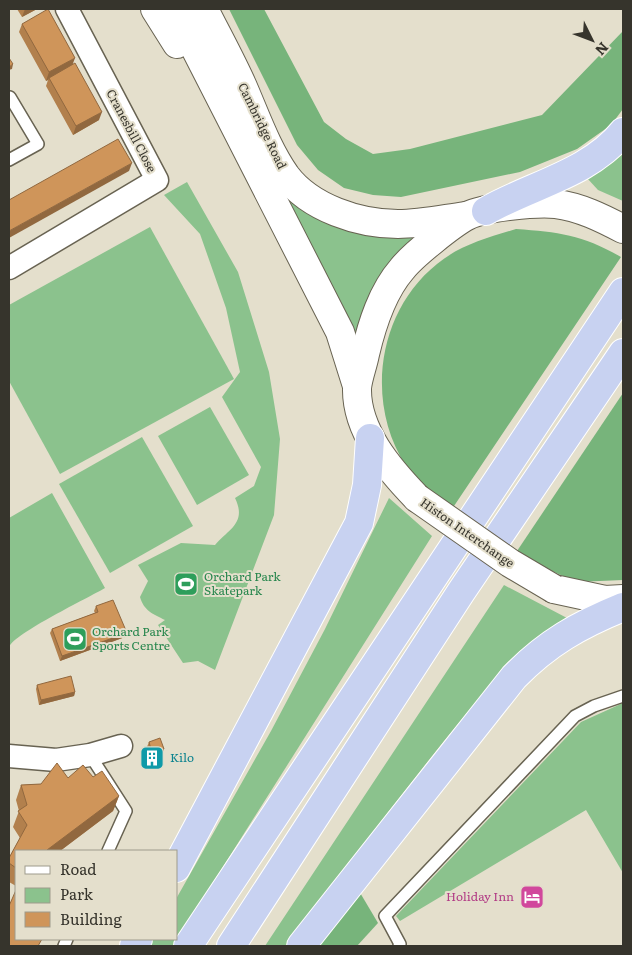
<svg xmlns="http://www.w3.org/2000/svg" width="632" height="955" font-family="Literata,serif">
  <rect width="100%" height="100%" fill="#e4dfcc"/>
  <g fill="#8bc28d">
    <polygon points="623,153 623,201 598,190 587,178"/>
    <path d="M 273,171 C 285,183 306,209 319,217 C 356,239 390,235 431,229 L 354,341 Z"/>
    <path d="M 187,182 L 238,272 L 269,372 L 280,439 L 274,515 L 215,670 L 198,661 L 183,663 L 158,625 L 165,620 C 153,614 144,611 140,597 L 148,581 L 138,565 L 181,543 L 215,545 C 229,529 247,523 235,498 L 254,486 L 261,467 L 222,397 L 240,372 L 226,308 L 200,234 L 164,195 Z"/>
    <polygon points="150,227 234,379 60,474 9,381 9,305"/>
    <polygon points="210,407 249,475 197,505 158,436"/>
    <polygon points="142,437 193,526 110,573 59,484"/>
    <path d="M 52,493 L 105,588 C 88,598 15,633 9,647 L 9,518 Z"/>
    <polygon points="389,498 432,536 173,946 149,946 153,939 176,939 176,899 271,731 325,629"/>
    <path d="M 504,585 L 567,618 C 510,657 468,711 425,765 C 378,825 332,885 286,946 L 265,946 Z"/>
    <polygon points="623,703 623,873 586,810 400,921 396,916 581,722"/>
  </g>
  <g fill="#77b47b">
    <polygon points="229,9 264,9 324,122 346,139 373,154 410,149 542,115 623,31 623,109 611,125 577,149 520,172 401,197 373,195 344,188 318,170 297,145"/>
    <path d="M 516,229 C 559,232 583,235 621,257 L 452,509 C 442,503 429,496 421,488 C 415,482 411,473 406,466 C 365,403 377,312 437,264 C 460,245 487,238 516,229 Z"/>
    <polygon points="623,393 623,580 576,582 515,554"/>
    <polygon points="359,891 378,923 357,946 314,946"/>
  </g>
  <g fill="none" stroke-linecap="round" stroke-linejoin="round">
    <g stroke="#686352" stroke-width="14">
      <g id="lane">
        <polyline points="9,160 38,144 10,97"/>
        <polyline points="90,755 126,811 108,851"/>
        <polyline points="64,946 67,939"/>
        <polyline points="399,946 400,944 385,916 575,716 594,706 623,696"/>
      </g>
    </g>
    <g stroke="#686352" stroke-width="25">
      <g id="street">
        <polyline points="9,268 157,180 67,9"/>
        <polyline points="9,756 56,760 90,755 121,746"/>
      </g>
    </g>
    <g stroke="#686352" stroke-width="30">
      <g id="secondary">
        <polyline points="155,9 177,44"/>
        <polyline points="175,9 340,332 357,386"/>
        <path d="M 204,9 C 217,35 231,60 243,87 C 256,117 267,149 286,176 C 310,208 359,224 398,224 C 420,224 443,219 465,216"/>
        <path d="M 417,498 C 389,469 356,431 357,388 C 358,377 363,365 365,354 C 372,324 382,292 402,269 C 413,255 452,224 467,216 C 485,207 536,202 556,204 C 580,207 602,218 623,229"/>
        <polyline points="554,589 605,600 623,599"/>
      </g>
    </g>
    <g stroke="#fff" stroke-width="30">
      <g id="highway">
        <path d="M 486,211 C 531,185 589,174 623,132"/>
        <polyline points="176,868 359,523 367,485 370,438"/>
        <polyline points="134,946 138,939"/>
        <polyline points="188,946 623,292"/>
        <polyline points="231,946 461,592 623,353"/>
        <path d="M 301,946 L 514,677 C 547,643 579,625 623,607"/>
      </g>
    </g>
    <use href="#lane" stroke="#fff" stroke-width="11"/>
    <use href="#street" stroke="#fff" stroke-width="22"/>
    <use href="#secondary" stroke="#fff" stroke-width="28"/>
    <use href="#highway" stroke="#c8d2f1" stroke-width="28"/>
    <g stroke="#686352" stroke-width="30" stroke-linecap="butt">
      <polyline id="secondary-bridge" points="417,498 510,563 554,589"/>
    </g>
    <use href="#secondary-bridge" stroke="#fff" stroke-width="28"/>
  </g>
  <g fill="#b2804d">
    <polygon points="17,9 37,9 22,17"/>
    <polygon points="22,24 73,64 99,120 73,135 46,86 48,80 46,81 19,32"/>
    <polygon points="96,606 127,633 125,637 60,661 50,633 52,629 95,613 94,611"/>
    <polygon points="37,685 75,692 74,696 39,705 36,689"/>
    <polygon points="149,742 164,749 159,761 148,765 144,754"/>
    <polygon points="93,777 119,796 113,811 60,851 16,851 16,886 9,882 9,858 20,838 13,827 19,811 16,800 21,785 41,784 68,778"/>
  </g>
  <g fill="#91683f">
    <polygon points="25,9 37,9 22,17"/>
    <polygon points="75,58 72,66 49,78 48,80 46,81 49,72"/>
    <polygon points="13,64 12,69 9,70 9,67"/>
    <polygon points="102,112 99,120 73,135 76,126"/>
    <polygon points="132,163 129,171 9,238 9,231"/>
    <polygon points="127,633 125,637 60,661 62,656"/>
    <polygon points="75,692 74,696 39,705 41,700"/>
    <polygon points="164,749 159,761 148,765 152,753"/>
    <polygon points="119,796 113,811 60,851 47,851 47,850"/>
  </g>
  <g fill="#cf955a" stroke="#91683f">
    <polygon points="48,9 75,58 49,72 22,24"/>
    <polygon points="9,58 13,64 9,67"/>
    <polygon points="75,63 102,112 76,126 49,78"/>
    <polygon points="118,139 132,163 9,231 9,200"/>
    <polygon points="113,600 127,633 62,656 52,629 98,612 96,606"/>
    <polygon points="71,676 75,692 41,700 37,685"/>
    <polygon points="160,738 164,749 152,753 149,742"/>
    <polygon points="57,763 68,778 83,765 93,777 102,771 119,796 47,850 50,851 16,851 16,868 9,863 9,858 27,825 18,811 27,805 21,785 41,784"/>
    <polygon points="16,890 16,939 42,939 38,946 9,946 9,906"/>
  </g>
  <defs>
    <g id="stadium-square" transform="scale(1.25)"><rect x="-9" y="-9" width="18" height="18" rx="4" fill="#2e9e5b" stroke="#e4dfcc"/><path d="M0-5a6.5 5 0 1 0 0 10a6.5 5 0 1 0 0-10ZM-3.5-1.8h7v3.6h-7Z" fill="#fff"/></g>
    <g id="building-square" transform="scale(1.25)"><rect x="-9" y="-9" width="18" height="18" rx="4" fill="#0f9aa8" stroke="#e4dfcc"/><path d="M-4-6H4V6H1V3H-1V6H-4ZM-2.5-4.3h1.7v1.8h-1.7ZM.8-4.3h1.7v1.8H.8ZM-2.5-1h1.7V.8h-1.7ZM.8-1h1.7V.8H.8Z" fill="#fff"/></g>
    <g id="hotel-square" transform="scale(1.25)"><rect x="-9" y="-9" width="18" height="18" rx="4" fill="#d1479c" stroke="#e4dfcc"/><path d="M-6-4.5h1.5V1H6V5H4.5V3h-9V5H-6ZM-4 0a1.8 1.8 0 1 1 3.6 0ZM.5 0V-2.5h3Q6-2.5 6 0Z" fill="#fff"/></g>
  </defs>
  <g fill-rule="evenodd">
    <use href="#stadium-square" x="186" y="584"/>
    <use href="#stadium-square" x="75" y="639"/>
    <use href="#building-square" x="152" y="758"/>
    <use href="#hotel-square" x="532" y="897"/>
  </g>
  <g text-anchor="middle" stroke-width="4" stroke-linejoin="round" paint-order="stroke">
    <g font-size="12" fill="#36342c" stroke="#e4dfcc">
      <text transform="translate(262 126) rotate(64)" y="4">Cambridge Road</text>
      <text transform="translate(131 131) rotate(62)" y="4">Cranesbill Close</text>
      <text transform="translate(467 533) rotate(35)" y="4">Histon Interchange</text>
    </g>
    <g font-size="12" fill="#27864d" stroke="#e4dfcc" text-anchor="start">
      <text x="204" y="581">Orchard Park<tspan x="204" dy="14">Skatepark</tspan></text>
      <text x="92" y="636">Orchard Park<tspan x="92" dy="14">Sports Centre</tspan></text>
    </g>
    <g font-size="12" fill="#0d838f" stroke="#e4dfcc" text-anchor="start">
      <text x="170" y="762">Kilo</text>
    </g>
    <g font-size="12" fill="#b23c85" stroke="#e4dfcc" text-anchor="end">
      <text x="514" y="901">Holiday Inn</text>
    </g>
  </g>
  <rect width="632" height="955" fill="none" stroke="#36342c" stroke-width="20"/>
  <rect x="15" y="850" width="162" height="90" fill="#e4dfcc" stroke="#9e9b8c"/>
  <rect x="25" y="866" width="25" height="8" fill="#ffffff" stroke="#9e9b8c"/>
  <text x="60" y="875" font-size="15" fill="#36342c">Road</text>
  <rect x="25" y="888" width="25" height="15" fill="#8bc28d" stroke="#9e9b8c"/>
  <text x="60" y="900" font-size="15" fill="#36342c">Park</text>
  <rect x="25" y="912" width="25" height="15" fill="#cf955a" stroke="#9e9b8c"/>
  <text x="60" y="925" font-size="15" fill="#36342c">Building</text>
  <g transform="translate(592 40) rotate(132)" stroke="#e4dfcc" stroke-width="4" paint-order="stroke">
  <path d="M0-4L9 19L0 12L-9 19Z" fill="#36342c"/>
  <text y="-8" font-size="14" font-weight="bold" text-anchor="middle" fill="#36342c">N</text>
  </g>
</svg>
